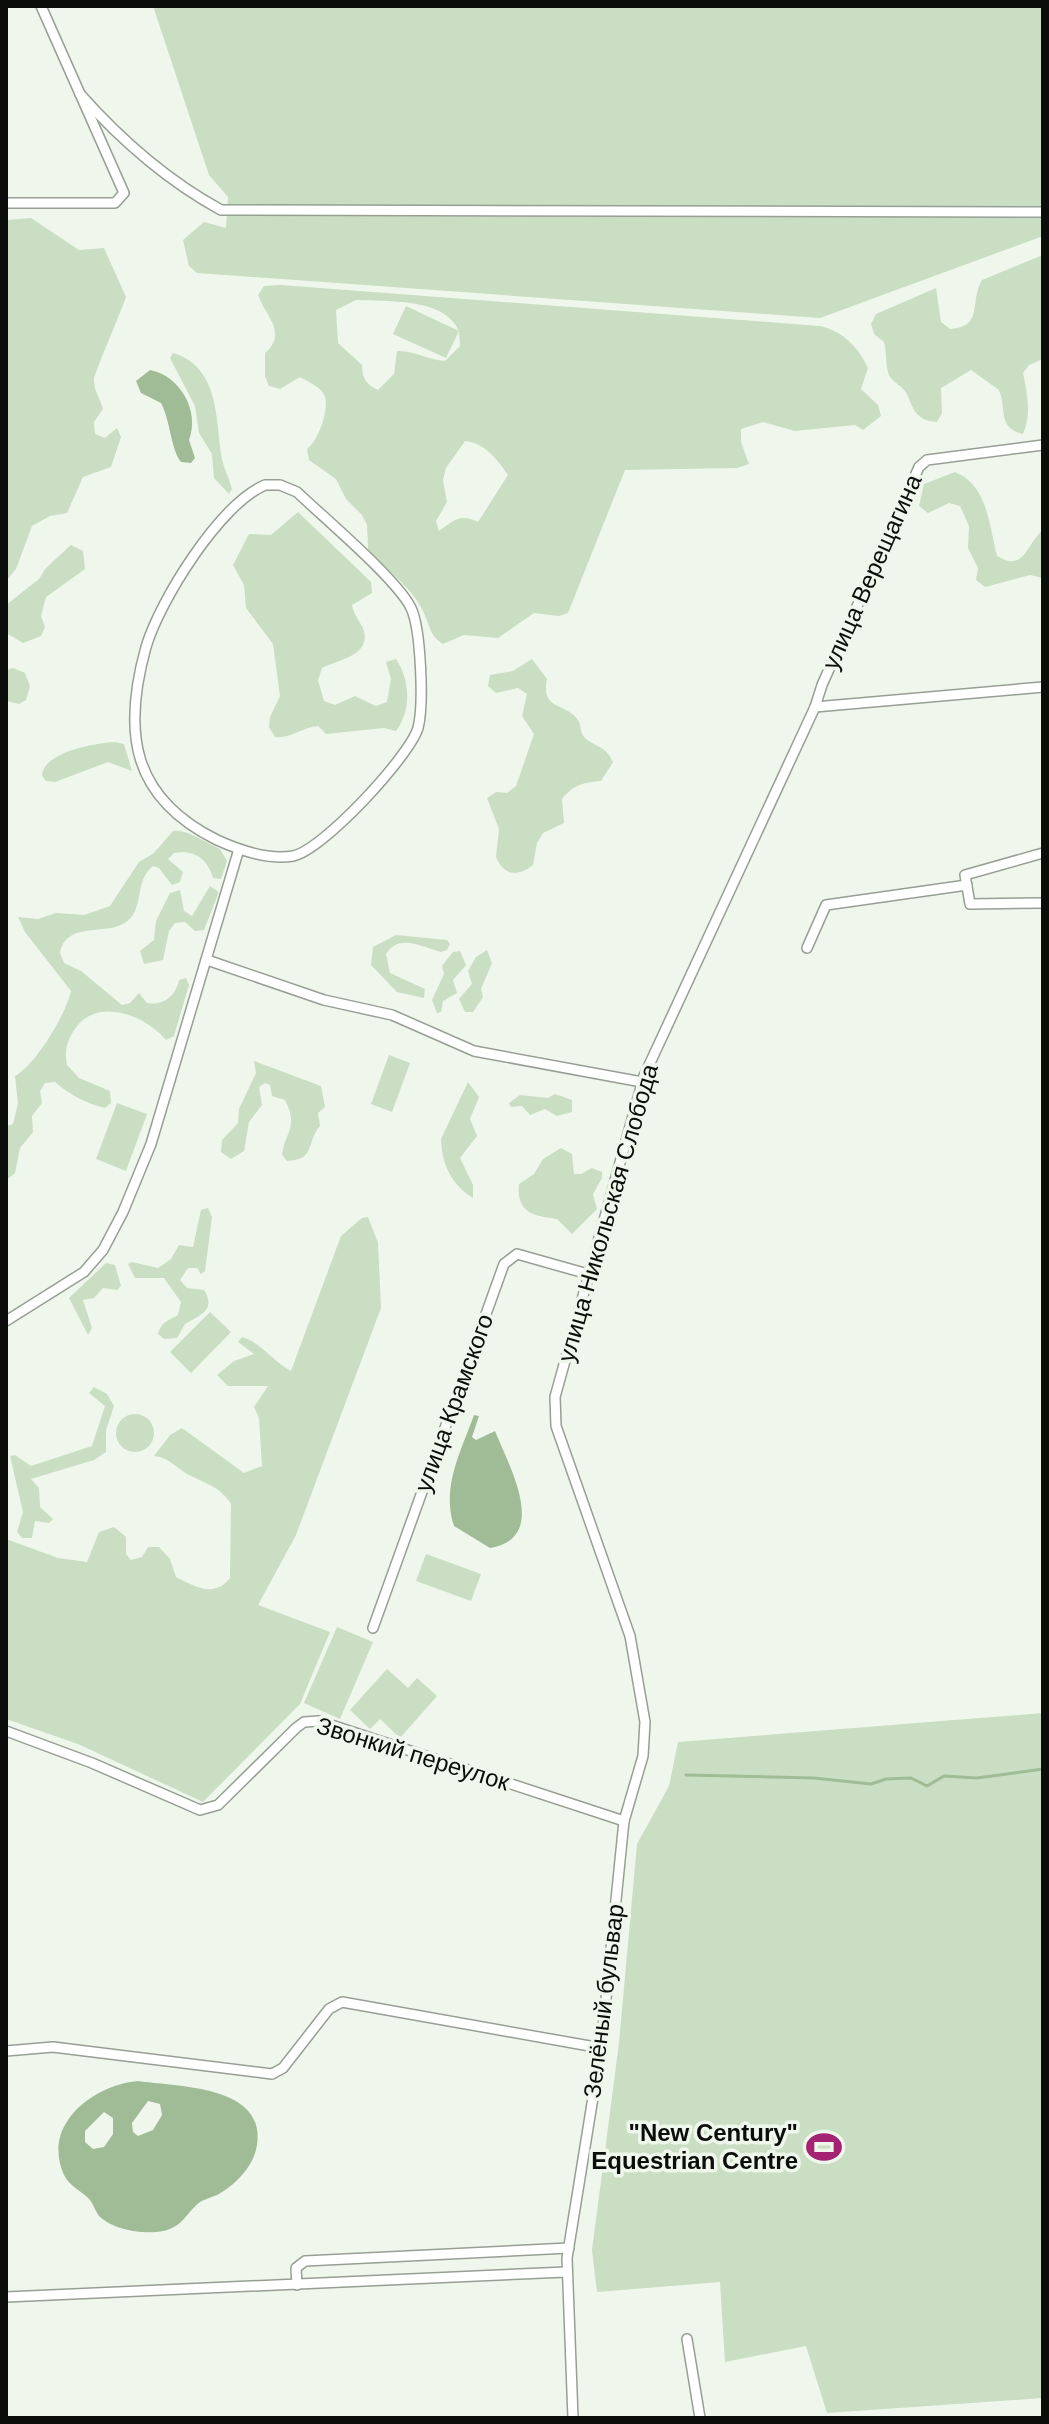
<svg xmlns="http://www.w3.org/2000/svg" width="1049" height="2424" font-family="Arial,sans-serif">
  <rect width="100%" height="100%" fill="#eff7ec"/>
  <g fill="#c9dec2" fill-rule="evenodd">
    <polygon points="153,6 1043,6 1043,236 820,318 197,273 189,266 183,240 204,222 226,228 228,197 209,175"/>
    <path d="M 31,218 L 79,250 L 104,248 L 126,297 C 122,309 94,375 94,379 C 94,392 100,398 103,409 L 94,422 L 95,434 L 105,438 L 117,428 L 121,437 L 111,467 L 83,477 L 67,513 L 50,516 L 32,526 L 16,569 L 6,581 L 6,220 Z"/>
    <path d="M 1043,255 L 1043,359 L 1029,365 L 1023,373 C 1027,393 1032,414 1023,434 C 997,428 1007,409 999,390 L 971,370 L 941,388 L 942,413 L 937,422 C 916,420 914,411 907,394 C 903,386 892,382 889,375 C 885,365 887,352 884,342 L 874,334 L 871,324 L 876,314 L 936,288 L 941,322 L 950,329 C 984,327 969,302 982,280 Z"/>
    <path d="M 281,285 L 820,326 C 843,331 858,347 868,368 L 861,389 L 878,405 L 881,416 L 863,430 L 855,425 L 795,431 L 763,422 L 741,429 L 741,442 L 749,464 L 737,468 L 625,470 L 568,613 L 559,616 L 534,613 L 498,638 L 464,635 L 443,644 C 431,636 431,630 426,618 C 415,588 387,572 368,549 L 367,525 L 362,515 L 346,499 L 336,479 L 309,460 L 307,449 C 318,441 329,411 325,397 C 322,387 308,382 300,377 L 280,389 L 269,386 L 265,376 L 265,353 C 288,333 266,317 258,295 L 264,286 ZM 356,300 C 388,302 444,297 459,331 L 406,306 L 393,334 L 446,358 L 459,331 L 460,346 L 445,361 C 428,360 414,350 397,351 L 394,374 L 378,390 C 366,384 362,378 362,365 L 338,343 L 336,310 ZM 465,441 C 485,443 497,459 508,475 L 478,522 C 460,513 454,520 439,531 L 436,521 L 447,502 L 443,480 L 446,468 Z"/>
    <path d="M 173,353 C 218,366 216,417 221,453 C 222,465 229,477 232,489 L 229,494 L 214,478 L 212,454 L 199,433 L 195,406 L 170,358 Z"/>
    <path d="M 955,472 C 988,485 989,526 997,556 C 1025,573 1026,544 1043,530 L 1043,578 L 1030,575 L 985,587 L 976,580 L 978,568 L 968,548 L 969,526 L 960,506 L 949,503 L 928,513 L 919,506 L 924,484 Z"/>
    <path d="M 298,512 L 371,582 L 372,593 L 352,605 C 354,615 359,620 363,628 C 373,655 339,660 322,668 L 318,680 L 324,701 L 335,705 L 355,696 L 376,706 L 387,702 L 391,679 L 386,662 L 396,659 C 410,680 412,710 396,731 L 384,728 L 326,734 L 318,726 C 302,727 291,739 275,737 L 269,727 L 270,717 L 280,696 L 273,644 L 246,608 L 244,585 L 233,565 L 249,534 L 271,535 Z"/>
    <polygon points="71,545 83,551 85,569 46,597 41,616 45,627 41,636 23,643 6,633 6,605 39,579 46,568"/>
    <path d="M 532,659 L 547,679 C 540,711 567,703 578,720 C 582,726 579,732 585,738 C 597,748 606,746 613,762 L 601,781 C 583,783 574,784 562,799 L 564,823 L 543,833 L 537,843 L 533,865 C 518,877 504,876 496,857 L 499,829 L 487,798 L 496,792 L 507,793 L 516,786 L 534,734 L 522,716 L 527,694 L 518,688 L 496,693 L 488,686 L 490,675 L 513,671 Z"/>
    <polygon points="13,668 25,673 30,686 26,700 19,704 6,701 6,670"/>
    <path d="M 115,742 L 124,744 L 132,771 L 108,762 L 55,782 L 46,781 L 42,776 C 43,752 95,743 115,742 Z"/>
    <path d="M 173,831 C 187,829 206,843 220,849 L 227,861 L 221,879 L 213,878 C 208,859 194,849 174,853 L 168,859 L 183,872 L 180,882 L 172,885 L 159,868 L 153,866 C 133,881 146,912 123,924 C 102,935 66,922 60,953 L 64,963 L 81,971 L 122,1005 L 130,1003 L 139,993 L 147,1003 C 163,1006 176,996 179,980 L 186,978 L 189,985 L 174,1036 L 166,1040 C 145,1015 97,996 75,1029 C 67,1040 64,1052 67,1065 L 79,1078 L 110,1091 L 111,1103 L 105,1108 C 85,1103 70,1095 55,1082 L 45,1083 L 40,1091 L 42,1103 L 32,1116 L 33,1132 L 20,1148 L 15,1173 L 6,1180 L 6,1126 L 13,1124 L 18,1103 L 15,1076 C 35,1066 66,1014 71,991 L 25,932 L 18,917 L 38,919 L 56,913 L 84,915 L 110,906 L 139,862 L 154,853 Z"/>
    <polygon points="210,886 219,892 204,930 195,931 185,922 175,923 169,931 163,960 144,964 140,951 154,940 156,921 170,893 180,890 184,911 192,916"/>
    <path d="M 396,935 L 447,940 L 450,944 L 447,950 L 441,952 C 422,947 399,933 386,954 L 390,973 L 425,989 L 424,998 L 397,992 L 371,965 L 373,947 Z"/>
    <polygon points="487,950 492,963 481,989 483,997 473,1012 465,1012 459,999 472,984 468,971 476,957"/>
    <polygon points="460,951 466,965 453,980 457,993 443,1001 441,1012 437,1013 432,1000 444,974 442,966 453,952"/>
    <polygon points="389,1055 410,1063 392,1112 371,1104"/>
    <path d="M 254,1061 L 321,1086 L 325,1107 L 318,1113 L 320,1126 C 306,1142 316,1160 287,1161 L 282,1155 C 285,1132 299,1127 285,1100 L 272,1096 L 270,1085 L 265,1083 L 259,1087 L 262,1105 L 249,1122 L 244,1151 L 231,1159 L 221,1152 L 222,1140 L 238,1123 L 239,1109 L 256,1073 Z"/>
    <path d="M 468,1082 L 479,1097 L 470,1119 L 477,1136 L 460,1158 L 473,1185 L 473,1198 C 451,1184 442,1165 441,1139 Z"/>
    <polygon points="555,1094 572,1100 572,1112 557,1116 545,1109 530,1115 522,1106 511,1107 509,1103 520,1095 548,1098"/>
    <polygon points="117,1103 147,1114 126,1171 96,1159"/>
    <path d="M 561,1148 L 572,1154 L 574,1174 L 581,1174 L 592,1168 L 602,1172 L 602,1178 L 593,1194 L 597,1209 L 572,1234 L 557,1219 C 534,1216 516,1213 519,1184 L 534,1174 L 543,1159 Z"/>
    <path d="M 208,1208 L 212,1217 L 205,1271 L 201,1274 L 197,1268 L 188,1268 L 180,1280 L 187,1288 L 204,1290 C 217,1310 199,1316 185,1324 L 177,1338 L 164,1339 L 158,1334 C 161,1322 168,1321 178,1315 L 181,1302 L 164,1278 L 135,1278 L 128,1264 L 132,1262 L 158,1268 L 171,1259 L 179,1245 L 193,1247 L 201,1210 Z"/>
    <path d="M 368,1217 L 378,1243 L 381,1308 L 296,1535 L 258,1605 L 330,1632 L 300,1704 L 203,1802 L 78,1744 L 6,1719 L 6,1539 L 58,1558 L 87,1562 L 99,1532 L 114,1527 L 126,1537 L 126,1554 L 131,1560 L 142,1557 L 148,1547 L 159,1547 L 170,1559 L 176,1577 C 196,1587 214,1598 230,1578 L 231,1504 C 220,1486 206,1484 189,1475 C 176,1468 170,1458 154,1456 L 170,1435 L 182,1428 L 244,1473 L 262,1466 L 259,1418 L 254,1407 L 268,1386 L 228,1386 L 217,1375 L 234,1361 L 254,1354 L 238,1342 L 242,1337 C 262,1343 272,1361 291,1371 L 341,1236 L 362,1218 Z"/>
    <polygon points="106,1263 115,1265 121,1286 117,1290 103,1288 94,1298 83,1300 92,1328 88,1335 69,1298"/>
    <polygon points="210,1312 231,1332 191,1373 170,1352"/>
    <polygon points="94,1387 107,1394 114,1406 106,1430 106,1452 94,1460 31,1479 39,1488 40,1507 53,1519 49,1523 35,1521 32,1538 22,1538 17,1532 23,1512 10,1456 15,1455 31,1466 92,1446 105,1406 89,1393"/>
    <circle cx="135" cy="1433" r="19"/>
    <polygon points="426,1554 481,1574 471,1601 416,1581"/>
    <polygon points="337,1627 373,1642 340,1719 304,1703"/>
    <polygon points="387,1669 408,1688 417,1678 437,1696 400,1738 380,1719 370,1729 350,1710"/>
    <polygon points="1043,1713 1043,2398 827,2413 806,2346 725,2362 720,2282 597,2292 592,2250 619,2043 637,1844 669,1786 678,1742"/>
  </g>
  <g fill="#9fbc96" fill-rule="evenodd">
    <path d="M 150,370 C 181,376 200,412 189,440 L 195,458 L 191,463 L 181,462 C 171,450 170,419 161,403 L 141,393 L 136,381 Z"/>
    <path d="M 474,1415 L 479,1416 L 472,1437 L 476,1440 L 495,1431 C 508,1464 551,1538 490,1548 L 454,1526 C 441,1488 461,1451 474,1415 Z"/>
    <path d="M 138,2081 C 179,2087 271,2085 256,2150 C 251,2169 234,2186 217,2195 C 212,2197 205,2199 200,2202 C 186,2213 183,2227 163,2231 C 145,2235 113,2230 99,2216 C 95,2211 94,2205 90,2200 C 82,2191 70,2187 64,2175 C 41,2124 94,2085 138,2081 ZM 148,2101 L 160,2104 L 162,2115 L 153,2130 L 138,2136 L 133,2132 L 132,2123 ZM 104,2112 L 113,2118 L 113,2134 L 104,2147 L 93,2149 L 85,2142 L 85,2131 Z"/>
  </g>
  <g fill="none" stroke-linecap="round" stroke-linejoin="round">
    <polyline stroke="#9fbc96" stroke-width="3" points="686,1775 814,1778 871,1784 886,1779 911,1778 927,1786 944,1776 977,1778 1043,1769"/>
    <g stroke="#979f95" stroke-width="12">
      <g id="minor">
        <path d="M 80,94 C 120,139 168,181 221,210 L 1043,212"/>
        <polyline points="6,203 115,203 124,193 41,6"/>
        <path d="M 265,485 L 280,485 L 297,492 C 323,517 397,579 411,608 C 421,629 424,705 418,728 C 409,757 323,850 293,856 C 269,860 239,850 217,840 C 132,798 122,733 146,647 C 160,600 220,504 265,485 Z"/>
        <polyline points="815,707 822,685 919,467 927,460 1043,445"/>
        <polyline points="1043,853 965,875 970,904 1043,903"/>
        <polyline points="807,948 826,905 967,885"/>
        <polyline points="207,960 324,1000 392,1015 474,1051 642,1082"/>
        <polyline points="6,1321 84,1272 103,1250 123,1212 151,1144 239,849"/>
        <polyline points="373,1628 504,1264 517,1254 588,1274"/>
        <polyline points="6,1731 92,1763 200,1810 218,1805 296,1728 304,1722 319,1721 624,1821"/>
        <polyline points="6,2051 53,2047 272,2074 283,2068 329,2009 342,2002 601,2048"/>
        <polyline points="297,2285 296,2268 305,2261 569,2248"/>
        <polyline points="6,2297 566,2272"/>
        <polyline points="687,2339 700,2418"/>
        <polyline points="573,2418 567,2258 601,2048 624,1821 643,1756 645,1722 630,1636 556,1426 555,1397 644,1076 815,707 1043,687"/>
      </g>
    </g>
    <use href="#minor" stroke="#fff" stroke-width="9"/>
  </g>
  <defs>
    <g id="stadium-bare" transform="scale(2.76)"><path d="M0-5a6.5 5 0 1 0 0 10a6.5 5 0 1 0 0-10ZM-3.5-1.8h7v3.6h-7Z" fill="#a42372" stroke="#eff7ec" stroke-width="2.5" paint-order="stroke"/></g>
  </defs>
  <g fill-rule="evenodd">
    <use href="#stadium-bare" x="824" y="2147"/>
  </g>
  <g text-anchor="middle" stroke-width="7" stroke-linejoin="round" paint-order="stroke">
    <g font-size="24" fill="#0a0d09" stroke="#eff7ec">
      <text transform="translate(872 572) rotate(-66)" y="8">улица Верещагина</text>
      <text transform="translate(608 1213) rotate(-74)" y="8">улица Никольская Слобода</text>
      <text transform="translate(454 1403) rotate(-70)" y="8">улица Крамского</text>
      <text transform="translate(413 1754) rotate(17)" y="8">Звонкий переулок</text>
      <text transform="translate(604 2001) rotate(-83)" y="8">Зелёный бульвар</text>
    </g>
    <g font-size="24" font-weight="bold" fill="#0a0d09" stroke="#eff7ec" text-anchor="end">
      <text x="798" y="2141">"New Century"<tspan x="798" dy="28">Equestrian Centre</tspan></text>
    </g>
  </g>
  <rect width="1049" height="2424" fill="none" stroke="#0a0d09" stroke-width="16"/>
</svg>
